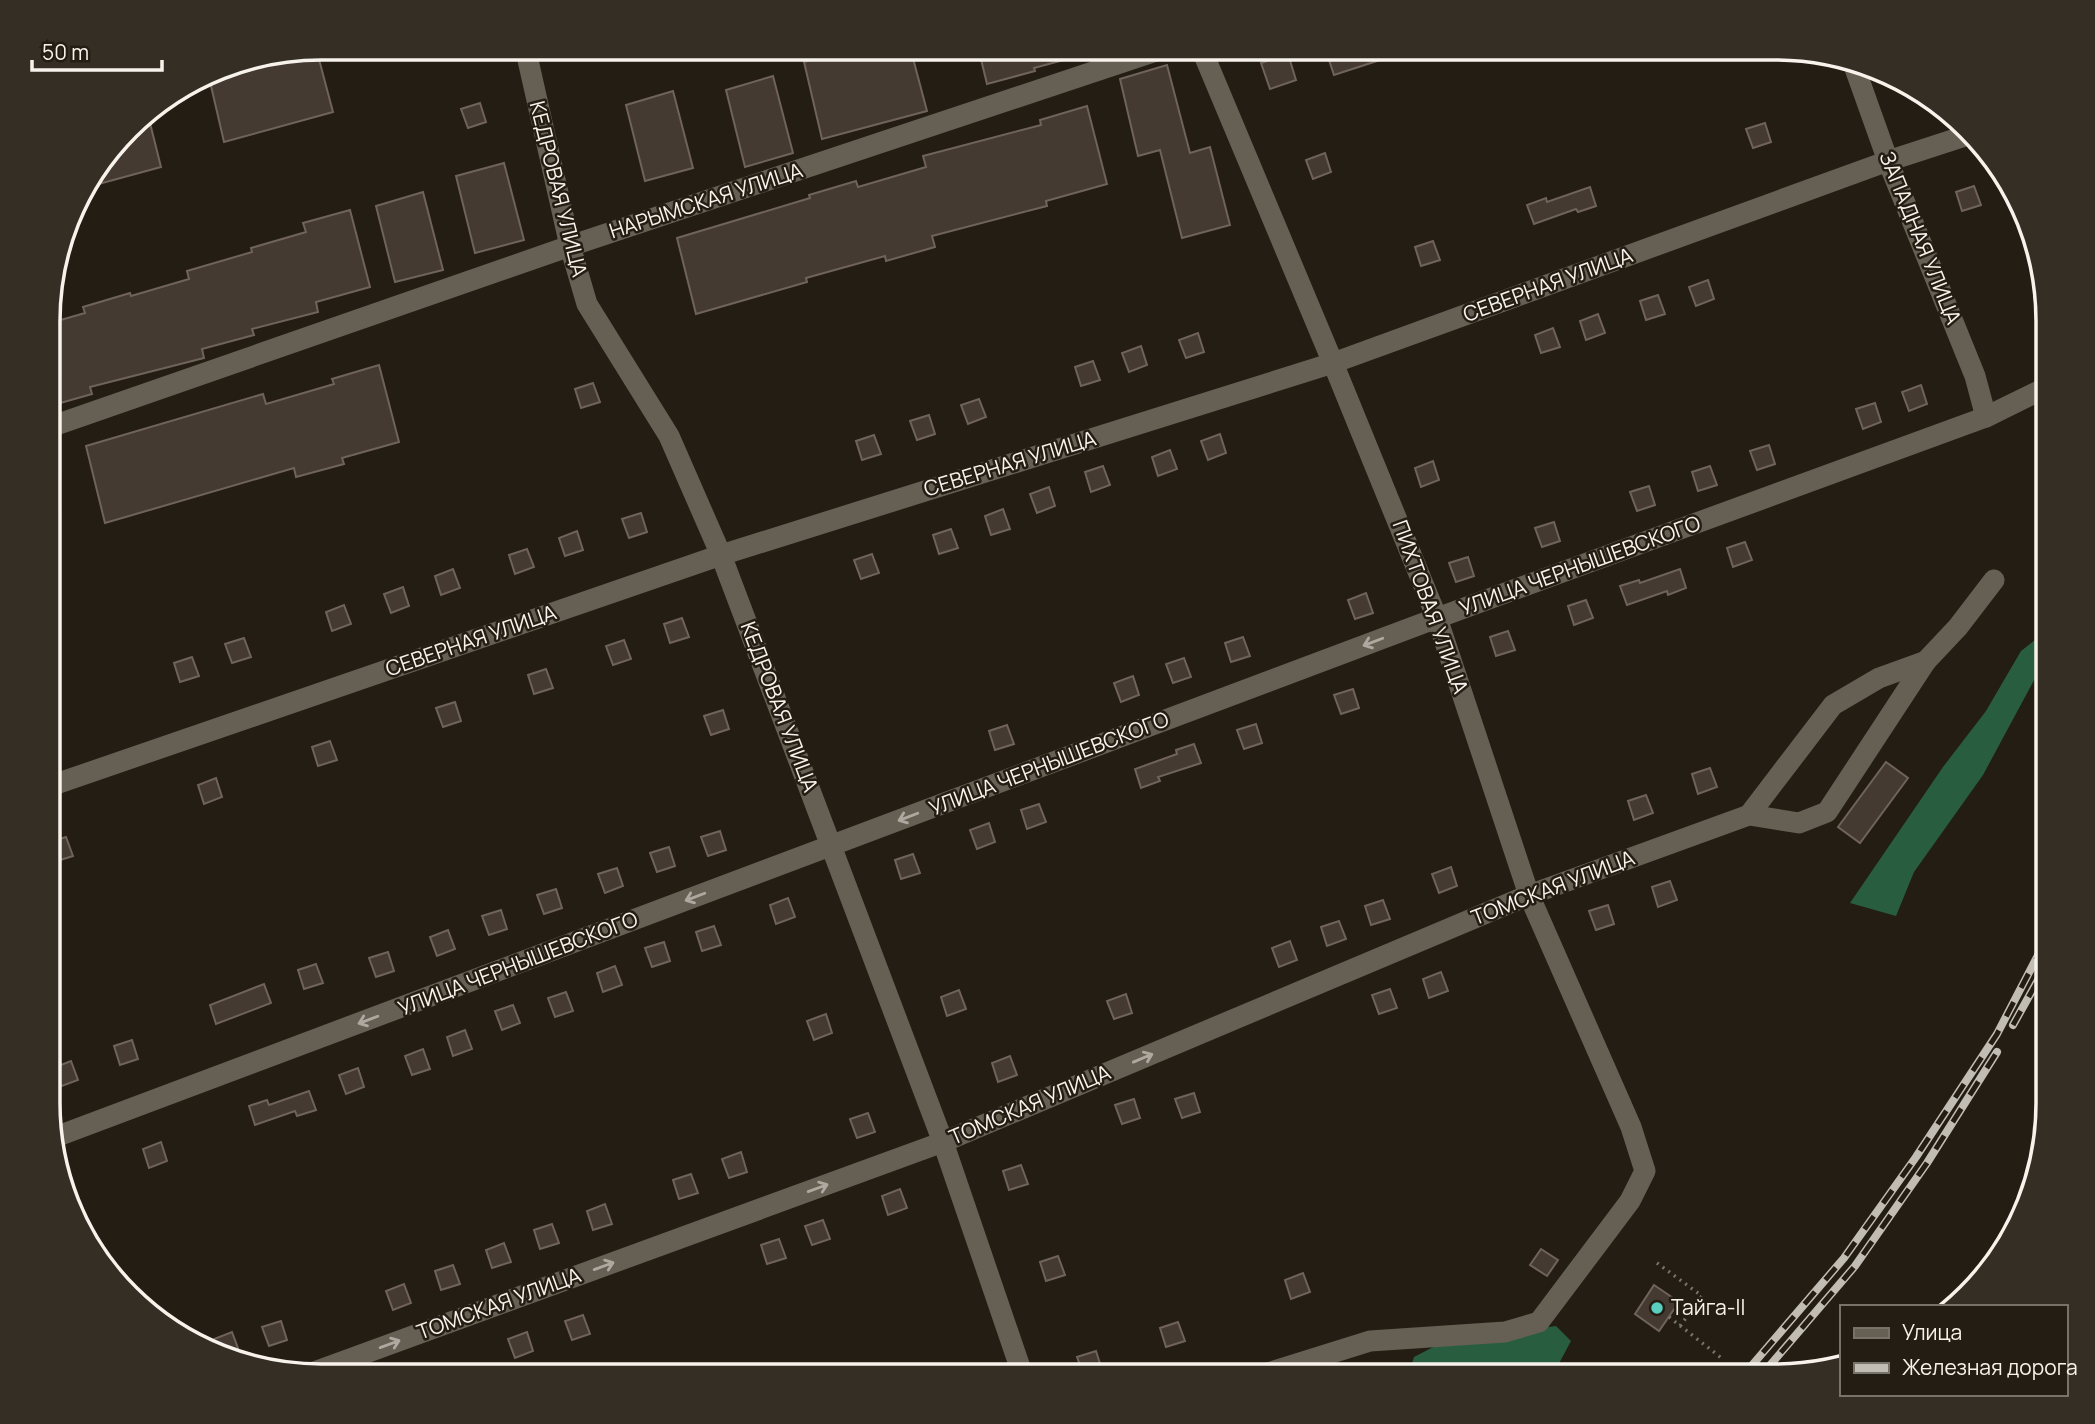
<svg xmlns="http://www.w3.org/2000/svg" width="2095" height="1424" font-family="Manrope,sans-serif">
  <rect width="100%" height="100%" fill="#231d13"/>
  <g fill="#285e3f">
    <polygon points="2040,636 2047,641 2047,656 1983,775 1914,872 1896,916 1850,903 1943,767 1986,711 2021,651"/>
    <polygon points="1556,1326 1571,1341 1556,1369 1557,1377 1408,1377 1414,1357 1441,1343"/>
  </g>
  <g fill="#443a32" stroke="#6f635a" stroke-width="2">
    <polygon points="853,47 910,47 927,111 822,139 804,62"/>
    <polygon points="978,47 1092,48 1093,52 1034,68 1035,71 987,84"/>
    <polygon points="316,48 333,112 224,142 208,73 216,68"/>
    <polygon points="1325,48 1376,48 1380,60 1334,75"/>
    <polygon points="1288,54 1296,80 1270,89 1261,63"/>
    <polygon points="1167,65 1190,153 1210,147 1230,225 1182,238 1160,150 1138,156 1120,79"/>
    <polygon points="773,76 793,153 745,167 726,90"/>
    <polygon points="673,91 693,168 645,181 626,105"/>
    <polygon points="480,103 486,122 468,128 461,109"/>
    <polygon points="1087,106 1107,184 1046,201 1047,206 932,236 935,247 886,261 885,256 806,278 807,282 696,314 677,238 810,198 809,195 856,181 858,187 926,167 923,156 1041,125 1040,120"/>
    <polygon points="147,111 161,167 84,188 140,115"/>
    <polygon points="1765,123 1771,142 1753,148 1746,129"/>
    <polygon points="1325,153 1331,172 1313,179 1306,160"/>
    <polygon points="504,163 524,240 475,253 456,176"/>
    <polygon points="1974,186 1981,205 1962,211 1956,192"/>
    <polygon points="1590,187 1596,206 1578,212 1576,209 1534,224 1527,205 1546,198 1547,202"/>
    <polygon points="423,192 443,270 395,282 376,206"/>
    <polygon points="350,210 370,287 316,302 318,312 252,329 254,335 202,349 204,358 90,387 92,394 50,406 50,323 85,313 83,307 130,293 131,296 189,279 187,271 252,252 251,248 306,232 303,223"/>
    <polygon points="1433,241 1440,260 1421,266 1415,247"/>
    <polygon points="1708,280 1714,299 1696,306 1689,287"/>
    <polygon points="1658,295 1665,314 1646,320 1640,301"/>
    <polygon points="1598,314 1605,333 1586,340 1580,321"/>
    <polygon points="1553,328 1560,347 1541,353 1535,335"/>
    <polygon points="1198,333 1204,352 1186,358 1179,340"/>
    <polygon points="1141,346 1147,365 1129,372 1122,353"/>
    <polygon points="1093,361 1100,380 1081,386 1075,367"/>
    <polygon points="379,365 399,442 342,458 344,464 296,477 294,468 105,523 86,446 263,394 266,404 334,384 332,379"/>
    <polygon points="593,383 600,402 581,408 575,389"/>
    <polygon points="1921,385 1927,404 1909,411 1902,392"/>
    <polygon points="979,399 986,417 968,424 961,405"/>
    <polygon points="1875,403 1881,422 1863,429 1856,409"/>
    <polygon points="929,415 935,434 917,440 910,421"/>
    <polygon points="1220,434 1226,453 1208,460 1201,441"/>
    <polygon points="874,435 881,454 862,460 856,441"/>
    <polygon points="1769,445 1775,464 1757,470 1750,451"/>
    <polygon points="1170,450 1177,469 1158,476 1152,457"/>
    <polygon points="1433,461 1439,480 1421,487 1415,468"/>
    <polygon points="1103,466 1110,485 1091,492 1085,472"/>
    <polygon points="1710,466 1717,485 1698,491 1692,472"/>
    <polygon points="1649,486 1655,505 1637,511 1630,492"/>
    <polygon points="1049,487 1055,506 1037,513 1030,494"/>
    <polygon points="1003,509 1010,529 991,535 985,516"/>
    <polygon points="641,513 647,532 629,538 622,519"/>
    <polygon points="1554,522 1560,541 1542,547 1535,528"/>
    <polygon points="951,529 958,548 939,554 933,535"/>
    <polygon points="577,531 583,550 565,556 559,538"/>
    <polygon points="1745,542 1752,560 1733,567 1727,548"/>
    <polygon points="527,549 534,567 515,574 509,555"/>
    <polygon points="872,554 879,573 861,579 854,560"/>
    <polygon points="1468,557 1474,576 1456,582 1449,563"/>
    <polygon points="453,569 460,588 441,595 435,576"/>
    <polygon points="1680,569 1686,588 1668,595 1667,591 1627,605 1620,586 1639,580 1640,583"/>
    <polygon points="403,587 409,606 391,613 384,594"/>
    <polygon points="1366,593 1373,613 1355,619 1348,600"/>
    <polygon points="1586,600 1593,618 1574,625 1568,606"/>
    <polygon points="344,605 351,624 332,631 326,612"/>
    <polygon points="682,618 689,637 670,643 664,624"/>
    <polygon points="1508,631 1515,650 1496,656 1490,637"/>
    <polygon points="1243,637 1250,656 1231,662 1225,643"/>
    <polygon points="244,638 251,657 232,663 225,644"/>
    <polygon points="624,640 631,659 613,665 606,646"/>
    <polygon points="192,657 199,676 180,682 174,663"/>
    <polygon points="1184,658 1191,677 1173,683 1166,664"/>
    <polygon points="546,669 553,688 534,694 528,675"/>
    <polygon points="1133,676 1139,695 1121,702 1114,683"/>
    <polygon points="1353,689 1359,708 1341,714 1334,695"/>
    <polygon points="455,702 461,721 443,727 436,708"/>
    <polygon points="723,710 729,729 711,735 704,716"/>
    <polygon points="1256,724 1262,743 1244,749 1237,730"/>
    <polygon points="1007,725 1014,744 995,750 989,731"/>
    <polygon points="330,741 337,760 318,766 312,747"/>
    <polygon points="1194,744 1201,763 1158,777 1160,781 1141,788 1135,769 1177,754 1176,750"/>
    <polygon points="1886,762 1908,778 1860,843 1838,827"/>
    <polygon points="1710,768 1717,787 1698,794 1692,774"/>
    <polygon points="216,778 222,797 204,804 198,785"/>
    <polygon points="1646,795 1653,813 1634,820 1628,801"/>
    <polygon points="1039,804 1046,822 1027,829 1021,810"/>
    <polygon points="989,823 995,842 977,849 970,830"/>
    <polygon points="720,831 726,850 708,856 701,837"/>
    <polygon points="66,837 73,856 54,862 50,842"/>
    <polygon points="669,847 675,866 657,872 650,853"/>
    <polygon points="913,854 920,873 901,879 895,860"/>
    <polygon points="1451,867 1457,886 1439,893 1432,874"/>
    <polygon points="617,868 623,886 605,893 598,874"/>
    <polygon points="1670,881 1677,900 1658,907 1652,887"/>
    <polygon points="556,889 562,908 544,914 537,895"/>
    <polygon points="788,898 795,917 776,924 770,905"/>
    <polygon points="1383,900 1390,919 1371,925 1365,906"/>
    <polygon points="1608,905 1614,924 1596,930 1589,911"/>
    <polygon points="501,910 507,929 489,935 482,916"/>
    <polygon points="1339,921 1346,939 1327,946 1321,927"/>
    <polygon points="714,926 721,945 702,951 696,932"/>
    <polygon points="448,930 455,949 437,956 430,937"/>
    <polygon points="1290,941 1297,960 1279,967 1272,948"/>
    <polygon points="664,942 670,961 652,967 645,948"/>
    <polygon points="388,952 394,971 376,977 369,958"/>
    <polygon points="316,964 323,983 304,989 298,970"/>
    <polygon points="615,966 622,985 603,992 597,973"/>
    <polygon points="1441,972 1448,991 1429,998 1423,979"/>
    <polygon points="264,984 271,1003 216,1024 210,1005"/>
    <polygon points="1390,989 1397,1008 1379,1014 1372,995"/>
    <polygon points="959,990 966,1009 947,1016 941,997"/>
    <polygon points="566,992 573,1011 555,1017 548,998"/>
    <polygon points="1126,994 1132,1013 1114,1019 1107,1001"/>
    <polygon points="513,1005 520,1023 502,1030 495,1011"/>
    <polygon points="826,1014 832,1033 814,1040 807,1021"/>
    <polygon points="465,1030 472,1049 453,1056 447,1037"/>
    <polygon points="132,1040 138,1059 120,1065 114,1046"/>
    <polygon points="423,1049 430,1069 412,1075 405,1056"/>
    <polygon points="1010,1056 1017,1075 998,1082 992,1063"/>
    <polygon points="71,1061 78,1080 59,1087 53,1068"/>
    <polygon points="358,1068 364,1087 346,1094 339,1075"/>
    <polygon points="309,1091 316,1110 297,1116 295,1111 255,1125 249,1106 267,1100 269,1105"/>
    <polygon points="1194,1093 1200,1112 1182,1118 1175,1099"/>
    <polygon points="1134,1099 1140,1118 1122,1124 1115,1105"/>
    <polygon points="868,1113 875,1132 857,1138 850,1119"/>
    <polygon points="161,1142 167,1161 149,1168 143,1149"/>
    <polygon points="741,1152 747,1172 729,1178 722,1159"/>
    <polygon points="1021,1165 1028,1184 1009,1190 1003,1171"/>
    <polygon points="691,1174 698,1193 679,1199 673,1180"/>
    <polygon points="900,1189 907,1208 888,1215 882,1196"/>
    <polygon points="605,1204 612,1224 593,1230 587,1211"/>
    <polygon points="823,1220 830,1239 812,1245 805,1226"/>
    <polygon points="552,1224 559,1243 540,1249 534,1230"/>
    <polygon points="779,1239 786,1258 767,1264 761,1245"/>
    <polygon points="504,1243 511,1262 492,1268 486,1250"/>
    <polygon points="1541,1249 1558,1260 1547,1276 1530,1265"/>
    <polygon points="1058,1256 1065,1275 1046,1281 1040,1262"/>
    <polygon points="453,1265 460,1284 441,1290 435,1271"/>
    <polygon points="1303,1273 1310,1292 1291,1299 1285,1280"/>
    <polygon points="404,1284 411,1303 393,1310 386,1291"/>
    <polygon points="1654,1285 1679,1302 1659,1331 1635,1314"/>
    <polygon points="583,1315 590,1334 572,1340 565,1321"/>
    <polygon points="281,1321 287,1340 269,1346 262,1327"/>
    <polygon points="1178,1322 1185,1341 1166,1347 1160,1328"/>
    <polygon points="232,1332 239,1351 222,1357 220,1355 214,1339"/>
    <polygon points="527,1332 533,1351 515,1358 508,1339"/>
    <polygon points="1096,1351 1102,1370 1084,1376 1077,1357"/>
  </g>
  <g fill="none" stroke-linecap="round" stroke-linejoin="round">
    <g stroke="#78736a" stroke-width="3.5" stroke-dasharray="2 5" stroke-linecap="butt">
      <polyline points="1657,1263 1702,1296 1680,1326"/>
      <polyline points="1669,1317 1724,1360"/>
    </g>
    <g stroke="#665f53" stroke-width="21">
      <polyline points="525,47 570,246 587,304 669,436 721,555 943,1142 1023,1376"/>
      <polyline points="1201,48 1333,363 1437,618 1529,895 1631,1127 1645,1171 1630,1201 1539,1322 1505,1332 1370,1341 1255,1377"/>
      <polyline points="1852,60 1888,161 1975,376 1986,417"/>
      <polyline points="50,427 570,246 1165,48"/>
      <polyline points="50,786 721,555 1333,363 1888,161 1968,135"/>
      <polyline points="1749,815 1833,705 1879,678 1926,661 1958,627 1994,580"/>
      <polyline points="50,1139 1437,618 1986,417 2047,387"/>
      <polyline points="303,1376 943,1142 1529,895 1749,815 1799,823 1827,812 1926,661"/>
    </g>
    <g stroke="#c1bcb4" stroke-width="8">
      <g id="rail">
        <polyline points="2013,1025 2047,964"/>
        <polyline points="1742,1377 1844,1258 1916,1157 1997,1034 2047,938"/>
        <polyline points="1760,1377 1855,1266 1927,1163 1997,1052"/>
      </g>
    </g>
    <use href="#rail" stroke="#231d13" stroke-width="5" stroke-dasharray="16" stroke-linecap="butt"/>
  </g>
  <defs><path id="oneway-shaft" d="M-6 0H5M1.5-3L5.5 0L1.5 3" fill="none" stroke-width="1.6" stroke-linecap="round" stroke-linejoin="round" transform="scale(1.75)"/></defs>
  <g stroke="#aea9a0">
    <use href="#oneway-shaft" transform="translate(1373 642) rotate(159)"/>
    <use href="#oneway-shaft" transform="translate(908 817) rotate(159)"/>
    <use href="#oneway-shaft" transform="translate(695 897) rotate(159)"/>
    <use href="#oneway-shaft" transform="translate(368 1020) rotate(159)"/>
    <use href="#oneway-shaft" transform="translate(1143 1058) rotate(-23)"/>
    <use href="#oneway-shaft" transform="translate(818 1188) rotate(-20)"/>
    <use href="#oneway-shaft" transform="translate(604 1266) rotate(-20)"/>
    <use href="#oneway-shaft" transform="translate(390 1344) rotate(-20)"/>
  </g>
  <circle fill="#59cebf" stroke="#231d13" stroke-width="2.5" cx="1657" cy="1308" r="7"/>
  <g text-anchor="middle" stroke-width="5" stroke-linejoin="round" paint-order="stroke">
    <g font-size="21" fill="#f7f3ec" stroke="#231d13">
      <text transform="translate(558 189) rotate(76)" y="7">КЕДРОВАЯ УЛИЦА</text>
      <text transform="translate(706 201) rotate(-18)" y="7">НАРЫМСКАЯ УЛИЦА</text>
      <text transform="translate(1920 238) rotate(68)" y="7">ЗАПАДНАЯ УЛИЦА</text>
      <text transform="translate(1548 285) rotate(-20)" y="7">СЕВЕРНАЯ УЛИЦА</text>
      <text transform="translate(1010 464) rotate(-17)" y="7">СЕВЕРНАЯ УЛИЦА</text>
      <text transform="translate(1580 566) rotate(-20)" y="7">УЛИЦА ЧЕРНЫШЕВСКОГО</text>
      <text transform="translate(1430 607) rotate(70)" y="7">ПИХТОВАЯ УЛИЦА</text>
      <text transform="translate(471 641) rotate(-19)" y="7">СЕВЕРНАЯ УЛИЦА</text>
      <text transform="translate(779 707) rotate(69)" y="7">КЕДРОВАЯ УЛИЦА</text>
      <text transform="translate(1049 764) rotate(-21)" y="7">УЛИЦА ЧЕРНЫШЕВСКОГО</text>
      <text transform="translate(1553 888) rotate(-21)" y="7">ТОМСКАЯ УЛИЦА</text>
      <text transform="translate(518 964) rotate(-21)" y="7">УЛИЦА ЧЕРНЫШЕВСКОГО</text>
      <text transform="translate(1030 1105) rotate(-23)" y="7">ТОМСКАЯ УЛИЦА</text>
      <text transform="translate(499 1304) rotate(-20)" y="7">ТОМСКАЯ УЛИЦА</text>
    </g>
    <g font-size="21" fill="#f7f3ec" stroke="#231d13" text-anchor="start">
      <text x="1671" y="1315">Тайга-II</text>
    </g>
  </g>
  <path d="M0 0H2095V1424H0ZM321 60H1775A261 261 0 0 1 2036 321V1103A261 261 0 0 1 1775 1364H321A261 261 0 0 1 60 1103V321A261 261 0 0 1 321 60Z" fill="#342e24" fill-rule="evenodd"/>
  <path fill="none" stroke="#f7f3ec" stroke-width="3.5" d="M321 60H1775A261 261 0 0 1 2036 321V1103A261 261 0 0 1 1775 1364H321A261 261 0 0 1 60 1103V321A261 261 0 0 1 321 60Z"/>
  <rect x="1840" y="1305" width="228" height="91" fill="#231d13" stroke="#78736a" stroke-width="2"/>
  <rect x="1854" y="1328" width="35" height="10" fill="#665f53" stroke="#78736a" stroke-width="2"/>
  <text x="1902" y="1340" font-size="21" fill="#f7f3ec">Улица</text>
  <rect x="1854" y="1363" width="35" height="10" fill="#c1bcb4" stroke="#78736a" stroke-width="2"/>
  <text x="1902" y="1375" font-size="21" fill="#f7f3ec">Железная дорога</text>
  <path d="M32 60v10h130v-10" fill="none" stroke="#f7f3ec" stroke-width="3.5"/>
  <text x="42" y="60" font-size="21" fill="#f7f3ec" stroke="#231d13" stroke-width="5" paint-order="stroke">50 m</text>
</svg>
